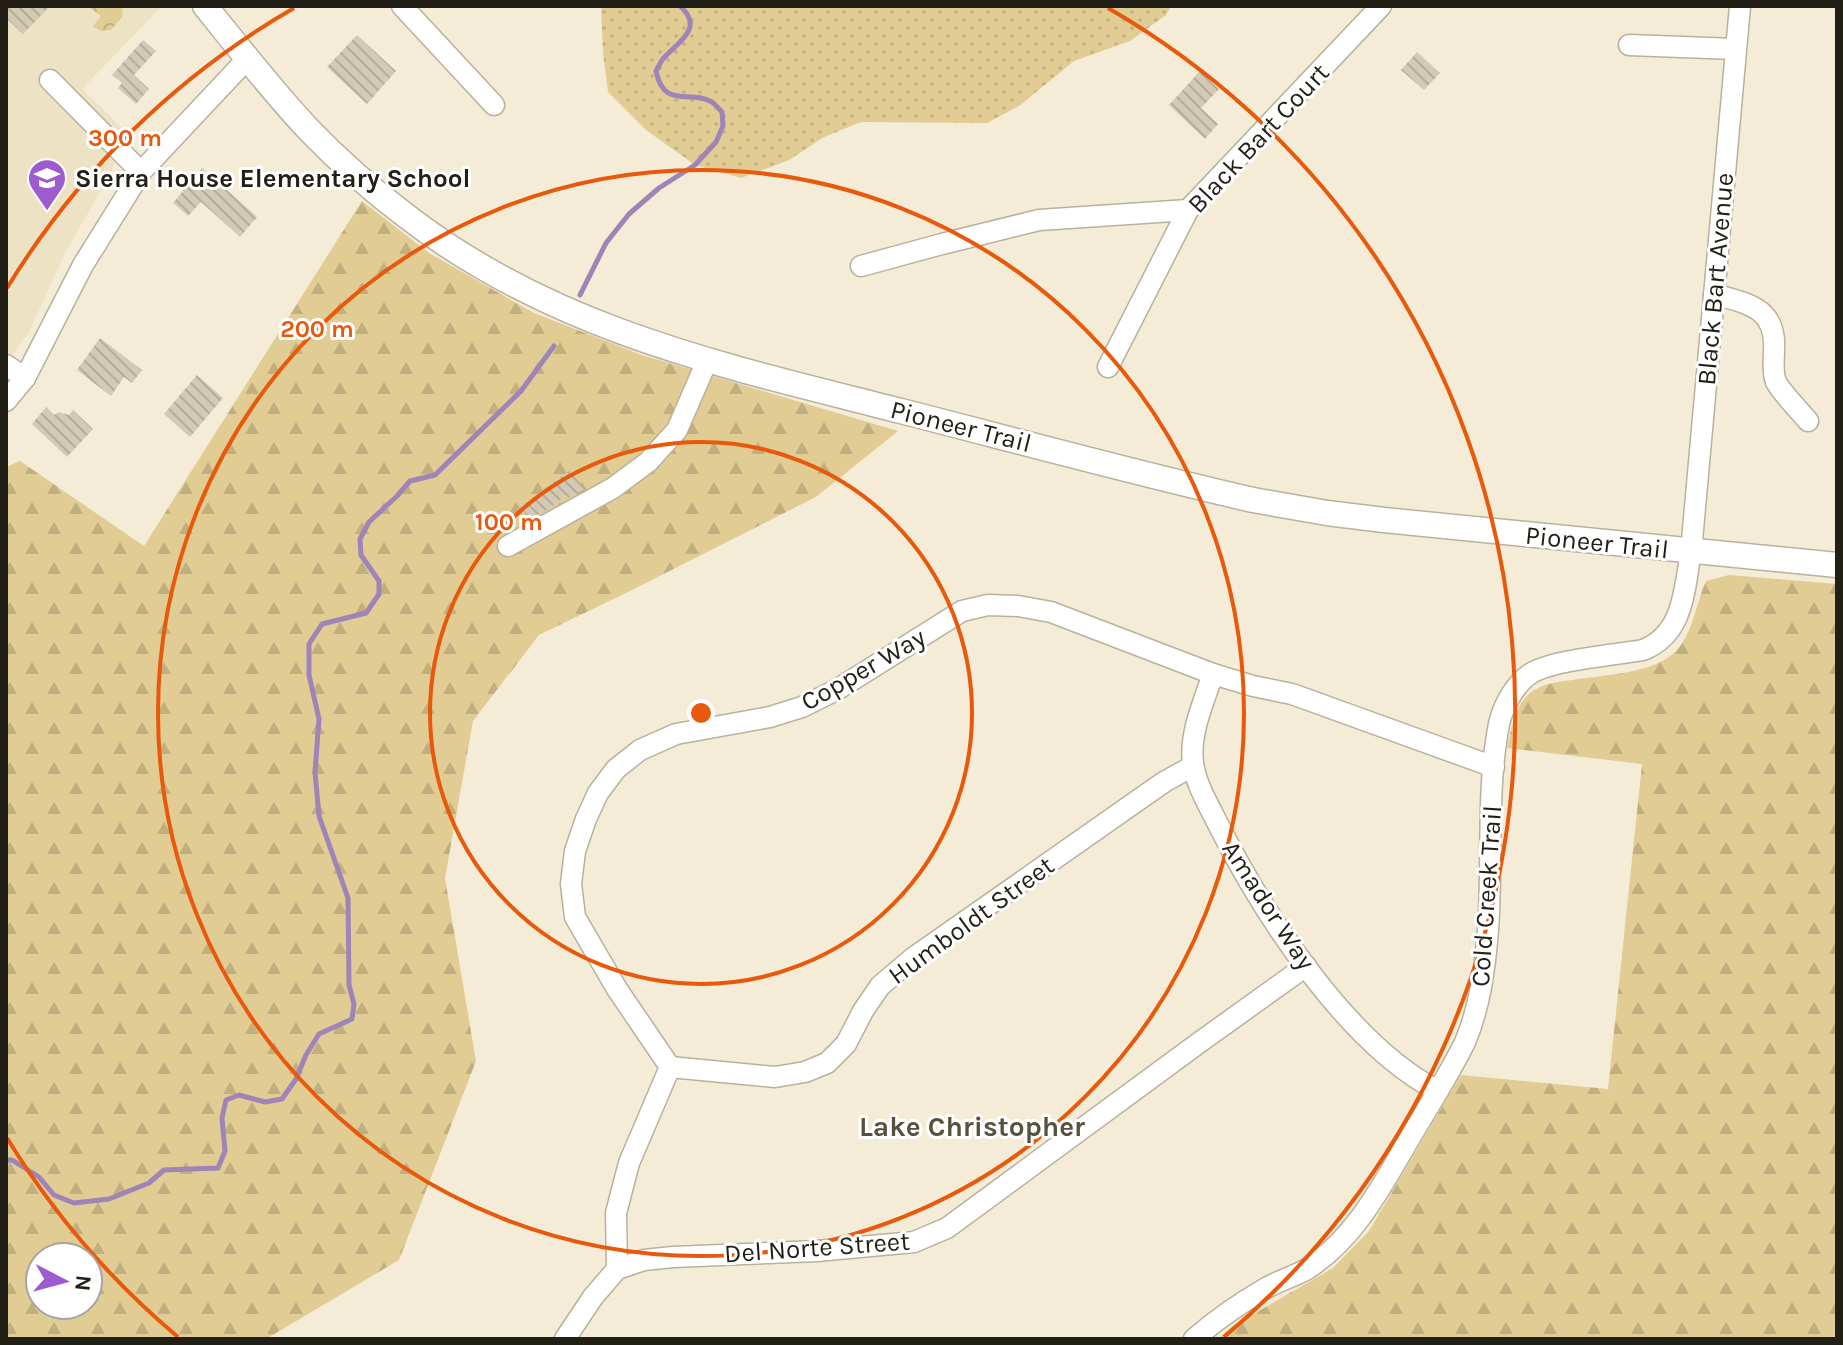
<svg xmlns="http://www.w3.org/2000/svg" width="1843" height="1345" font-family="Karla,sans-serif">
  <defs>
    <pattern id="grass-dots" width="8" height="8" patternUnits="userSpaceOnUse" patternTransform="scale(2)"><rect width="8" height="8" fill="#e1cc94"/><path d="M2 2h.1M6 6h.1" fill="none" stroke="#c1af7f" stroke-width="1.8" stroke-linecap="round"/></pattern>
    <pattern id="forest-firs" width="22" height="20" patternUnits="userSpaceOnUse" patternTransform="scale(2)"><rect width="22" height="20" fill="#e1cc94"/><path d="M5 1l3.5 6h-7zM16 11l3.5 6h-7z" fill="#c1af7f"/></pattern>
    <pattern id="park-crowns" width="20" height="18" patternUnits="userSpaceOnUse" patternTransform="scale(2)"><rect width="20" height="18" fill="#e1cc94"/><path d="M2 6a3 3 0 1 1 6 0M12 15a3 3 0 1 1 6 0" fill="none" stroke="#c1af7f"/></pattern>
    <pattern id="building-back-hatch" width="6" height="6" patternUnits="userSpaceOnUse" patternTransform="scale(2)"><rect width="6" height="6" fill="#d2cab4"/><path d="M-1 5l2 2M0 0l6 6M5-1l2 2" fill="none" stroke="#b4ad9a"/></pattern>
  </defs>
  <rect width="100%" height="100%" fill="#f4ecd6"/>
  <polygon fill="#ede2c4" points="6,6 162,6 82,89 125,131 111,173 66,251 29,332 6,363"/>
  <polygon fill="url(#grass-dots)" points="601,6 1171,6 1166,15 1130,41 1074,61 1019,106 987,123 861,122 824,137 789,160 741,178 695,165 646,130 608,92 603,53"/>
  <g fill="url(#forest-firs)" fill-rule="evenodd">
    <path d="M 362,201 L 429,253 L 534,313 L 642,355 L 898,431 L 816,497 L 630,591 L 539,635 L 473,721 L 445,878 L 476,1061 L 399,1260 L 266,1339 L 6,1339 L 6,467 L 20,461 L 144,546 ZM 40,1257 L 88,1257 L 88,1305 L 40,1305 Z"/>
    <path d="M 1729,575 L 1837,584 L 1837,1339 L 1218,1339 L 1231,1327 L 1333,1268 L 1369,1231 L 1461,1075 L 1608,1089 L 1642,764 L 1507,748 C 1511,731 1514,710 1526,697 C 1538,684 1556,682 1572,680 C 1602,675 1649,674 1673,654 C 1692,638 1696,603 1706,581 Z"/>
  </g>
  <polygon fill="url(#park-crowns)" points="91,6 123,6 122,17 111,30 100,31 93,26 101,16 91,9"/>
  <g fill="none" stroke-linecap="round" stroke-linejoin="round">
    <g stroke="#9f84b8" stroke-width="5">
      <path d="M 580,295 L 606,243 L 629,214 L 659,188 L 695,165 L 716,142 L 723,126 L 722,112 C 719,109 716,105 712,102 C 690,89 664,110 656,71 C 657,69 661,62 662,60 C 676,43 706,29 680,6"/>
      <polyline points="6,1160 12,1160 39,1177 54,1195 74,1203 109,1199 149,1183 164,1170 218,1168 225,1151 222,1118 226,1100 239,1095 265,1102 282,1099 296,1079 306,1055 319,1034 352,1019 354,1004 349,985 348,898 319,816 315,772 319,719 309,675 309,644 322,624 366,613 379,594 379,581 361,555 360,539 369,522 397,496 410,481 435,475 521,391 554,346"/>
    </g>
  </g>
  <g fill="url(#building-back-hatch)">
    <polygon points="6,6 50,6 23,34 6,18"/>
    <polygon points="357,35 396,71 367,104 327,67"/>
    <polygon points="143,40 156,51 134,75 149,89 136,104 118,88 122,83 112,75"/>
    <polygon points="1417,52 1440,73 1424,90 1401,70"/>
    <polygon points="1200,71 1219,89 1201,108 1218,124 1205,139 1169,105"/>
    <polygon points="202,168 257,217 240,237 201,202 188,216 173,203"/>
    <polygon points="100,338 142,370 132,383 124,377 111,396 77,370"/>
    <polygon points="197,375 223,398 190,437 164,414"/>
    <polygon points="46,407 54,415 59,412 69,415 73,410 93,429 67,457 32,424"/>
    <polygon points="570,470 585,489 568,498 566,495 548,509 530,519 520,507"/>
  </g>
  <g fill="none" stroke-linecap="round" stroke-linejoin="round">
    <g stroke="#b9b19b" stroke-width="23">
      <g id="minor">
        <polyline points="402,6 494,105"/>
        <polyline points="1629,45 1735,49"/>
        <polyline points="50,80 141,172"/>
        <polyline points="861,266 942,244 1039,220 1188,210"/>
        <path d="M 1714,294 C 1749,304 1777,308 1774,351 C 1774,360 1772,372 1776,382 C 1782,393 1799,410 1808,421"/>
        <polyline points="6,365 25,378"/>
        <polyline points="1108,367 1188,210 1381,6"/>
        <polyline points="6,401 25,378 83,265 141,172 248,58"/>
        <polyline points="508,546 613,488 648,462 677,430 707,361"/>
        <path d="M 1213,674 C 1204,701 1189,734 1193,763 C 1196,786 1211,809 1221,830 C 1266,918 1349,1045 1438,1091"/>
        <polyline points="670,1067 775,1077 805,1072 827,1063 846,1044 863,1011 880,986 913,958 1164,782 1193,766"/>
        <polyline points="617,1269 616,1213 629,1163 670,1067 617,989 575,917 571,884 575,851 586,819 598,793 616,769 640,750 676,734 770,717 802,707 838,689 962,611 988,605 1018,606 1051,612 1213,674 1253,686 1292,694 1494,767"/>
        <polyline points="565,1339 593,1297 617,1269 644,1260 673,1257 817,1251 914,1242 947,1228 1200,1042 1306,966"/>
        <path d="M 1194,1339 C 1217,1319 1242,1302 1268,1287 C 1281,1280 1295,1276 1307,1269 C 1359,1236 1386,1177 1417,1126 C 1433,1099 1451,1071 1465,1042 C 1480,1007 1485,968 1488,930 C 1493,862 1486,791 1499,724 C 1503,706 1515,684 1530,674 C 1551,660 1615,655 1643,650 C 1684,634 1684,590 1691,552 L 1740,6"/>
      </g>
    </g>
    <g stroke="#b9b19b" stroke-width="27">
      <path id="major" d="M 205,6 C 239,48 273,92 310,131 C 339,161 372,190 405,215 C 553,330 725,366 901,411 C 1018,441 1135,473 1253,500 L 1327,513 L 1384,520 L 1837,565"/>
    </g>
    <use href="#minor" stroke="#fff" stroke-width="20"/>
    <use href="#major" stroke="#fff" stroke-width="24"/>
  </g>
  <g fill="none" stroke="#e8590c" stroke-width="4">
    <circle cx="701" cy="713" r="271"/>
    <circle cx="701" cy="713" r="543"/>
    <path d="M178 1337A814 814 0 0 1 7 1138M7 288A814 814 0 0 1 294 8M1108 8A814 814 0 0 1 1224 1337"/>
  </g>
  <defs>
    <g id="school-pin" transform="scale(2)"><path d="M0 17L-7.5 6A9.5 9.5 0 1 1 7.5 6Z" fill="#9d5bd0" stroke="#fff"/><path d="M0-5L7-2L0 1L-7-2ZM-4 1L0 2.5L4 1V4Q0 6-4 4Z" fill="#fff"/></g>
  </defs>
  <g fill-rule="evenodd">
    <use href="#school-pin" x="47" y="178"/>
  </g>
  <g text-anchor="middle" stroke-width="6" stroke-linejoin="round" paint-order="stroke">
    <g font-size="26" fill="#221f17" stroke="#fff">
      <text transform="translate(1258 138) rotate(-47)" y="9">Black Bart Court</text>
      <text transform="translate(1715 279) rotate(-85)" y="9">Black Bart Avenue</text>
      <text transform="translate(961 426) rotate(14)" y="9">Pioneer Trail</text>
      <text transform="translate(1597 542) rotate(6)" y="9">Pioneer Trail</text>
      <text transform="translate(863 669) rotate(-30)" y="9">Copper Way</text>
      <text transform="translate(1486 896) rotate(-86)" y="9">Cold Creek Trail</text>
      <text transform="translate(1269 905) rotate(57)" y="9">Amador Way</text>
      <text transform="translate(971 920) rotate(-36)" y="9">Humboldt Street</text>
      <text transform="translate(817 1247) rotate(-4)" y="9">Del Norte Street</text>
    </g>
    <g font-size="26" font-weight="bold" fill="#221f17" stroke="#fff" text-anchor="start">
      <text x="75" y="187">Sierra House Elementary School</text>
    </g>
    <g font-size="28" font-weight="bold" fill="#58513e" stroke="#fff">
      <text x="972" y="1136">Lake Christopher</text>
    </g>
  </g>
  <circle cx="701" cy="713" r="12" fill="#e8590c" stroke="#fff" stroke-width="4"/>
  <g font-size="24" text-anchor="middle" font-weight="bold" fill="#e8590c" stroke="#fff" stroke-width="6" stroke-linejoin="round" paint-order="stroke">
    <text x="125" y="146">300 m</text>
    <text x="317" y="337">200 m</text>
    <text x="509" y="530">100 m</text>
  </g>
  <rect width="1843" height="1345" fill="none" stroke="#221f17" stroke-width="16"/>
  <g transform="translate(64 1281) rotate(96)"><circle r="38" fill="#ffffff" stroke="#a7a5a2" stroke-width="2"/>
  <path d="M0-6L14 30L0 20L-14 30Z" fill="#9d5bd0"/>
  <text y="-12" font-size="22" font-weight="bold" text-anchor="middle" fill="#221f17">N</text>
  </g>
</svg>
